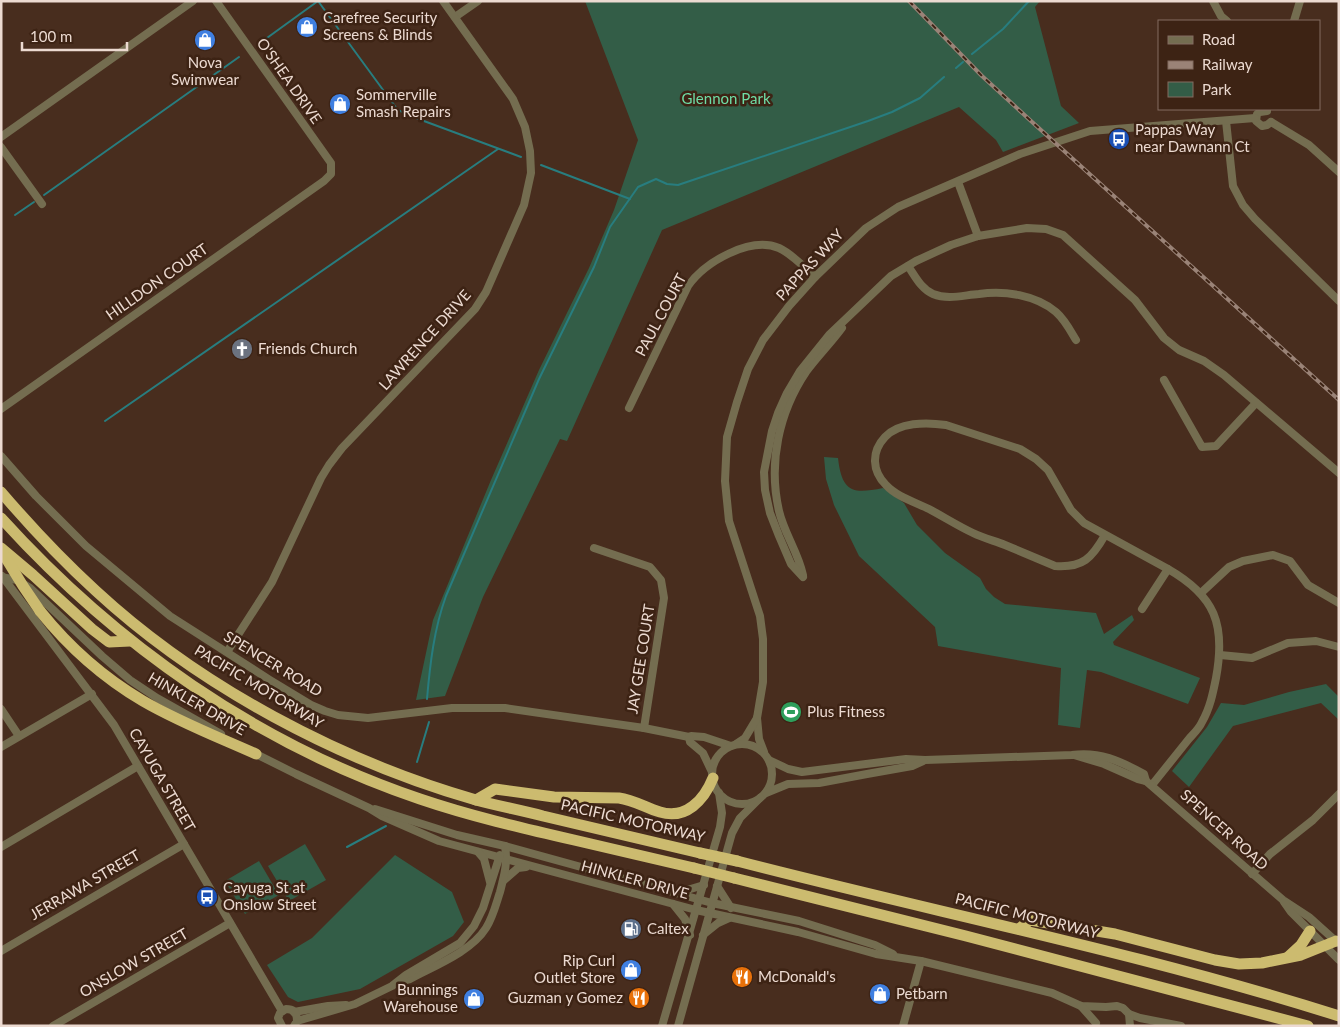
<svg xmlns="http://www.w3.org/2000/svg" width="1340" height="1027" font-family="Lato,sans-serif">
  <rect width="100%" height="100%" fill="#482d1e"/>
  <g fill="#335d47">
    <polygon points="585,1 1040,1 1035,7 1061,106 1079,123 1003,152 996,140 959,107 662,230 567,441 560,439 483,597 445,696 416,700 433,620 491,480 539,370 589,268 614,210 638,140"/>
    <path d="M 824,457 L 838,458 C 842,493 853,494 883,488 L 904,503 L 917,525 L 945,553 L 980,578 L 986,589 L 994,597 L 1005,604 L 1096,613 L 1104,634 L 1132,615 L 1134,620 L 1113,642 L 1114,645 L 1200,678 L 1188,704 L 1101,672 L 1087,670 L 1080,728 L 1058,725 L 1061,668 L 938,646 L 935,627 L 859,556 L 834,505 L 826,479 Z"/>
    <polygon points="1326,684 1339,697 1339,720 1321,703 1233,726 1189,787 1172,771 1207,727 1221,703 1244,705 1289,692"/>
    <polygon points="305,844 326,880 289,901 268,866"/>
    <polygon points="395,855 452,892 464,922 453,936 360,989 298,1002 288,997 267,965 312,938"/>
    <polygon points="259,861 279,895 245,914 225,881"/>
  </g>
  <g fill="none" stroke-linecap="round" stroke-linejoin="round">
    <g stroke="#287d7f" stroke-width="2">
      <polyline points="318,1 397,109 405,114 521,157"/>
      <polyline points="260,43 318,1"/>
      <polyline points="972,54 1003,29 1029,1"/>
      <polyline points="956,68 963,62"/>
      <polyline points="541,165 630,199"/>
      <polyline points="44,195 239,57"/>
      <polyline points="15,215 34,202"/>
      <polyline points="105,421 498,149"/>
      <path d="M 427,699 C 430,664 434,629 446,596 L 539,379 L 594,267 L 610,227 L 638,187 L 656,179 L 667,184 L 678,185 L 868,121 L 892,112 L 920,98 L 944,77"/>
      <polyline points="417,762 429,722"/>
      <polyline points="347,847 386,826"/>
    </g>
    <g stroke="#746d50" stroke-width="8">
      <polyline points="1213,1 1221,16 1227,21"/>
      <polyline points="455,17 478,1"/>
      <polyline points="1294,21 1300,1"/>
      <polyline points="1267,111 1260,112 1257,114 1256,121 1262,126 1267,125 1271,122"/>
      <polyline points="1226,121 1233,186 1243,205 1255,219 1339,301"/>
      <polyline points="1271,122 1309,145 1339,172"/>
      <polyline points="1,137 193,1"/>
      <polyline points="1,147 42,204"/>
      <polyline points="958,182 978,236"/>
      <path d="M 908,266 C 915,276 921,289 933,294 C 948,300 964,295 979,294 C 1004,290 1036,295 1056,312 C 1065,320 1070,330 1076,340"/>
      <polyline points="1164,380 1202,447 1216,446 1256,403"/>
      <path d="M 629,408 L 688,286 C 705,262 750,236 779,248 C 792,254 804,267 815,277"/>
      <polyline points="1,409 324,181 331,174 331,163 216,1"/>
      <polyline points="1,456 36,496 86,546 170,616 270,680 311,705 325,711 338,715 368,718 452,708 505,708 644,728 689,737 691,736 704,737 731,746"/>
      <path d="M 1105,535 C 1092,558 1083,568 1055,566 C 1038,559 1022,552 1005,545 C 995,541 983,538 973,533 C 958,526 944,517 929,509 C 915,502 897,497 886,485 C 872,471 871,452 885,437 C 899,422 926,422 946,425 L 1020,449 L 1036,459 L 1048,470 L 1071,510 L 1084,523 L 1168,569 C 1215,596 1226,624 1216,678 C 1213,693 1210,708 1202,722 C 1199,729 1193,734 1188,740 C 1176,755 1164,770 1152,785"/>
      <polyline points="594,548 650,567 661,580 664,598 644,728"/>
      <path d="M 803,575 C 798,552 784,533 779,511 C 768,463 779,412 806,372 C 817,357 831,343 842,328"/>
      <polyline points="2,576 114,725 282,1011"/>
      <polyline points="1,577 17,580 30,588 102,656 130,680 157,698 221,734"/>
      <polyline points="803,577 791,564 779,536 770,513 765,490 764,472 772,431 778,413 787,393 800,371 829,335 891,276 916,261 951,245 978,236 1027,228 1046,229 1063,235 1135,300 1164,338 1179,350 1204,361 1224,375 1339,473"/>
      <polyline points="1201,593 1229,567 1243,561 1273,555 1290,561 1308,585 1339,603"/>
      <polyline points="1142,609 1168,569"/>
      <polyline points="227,652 272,582 321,478 329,465 342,448 475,309 486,292 524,205 531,173 530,151 525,127 513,99 443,1"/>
      <polyline points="1220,655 1252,658 1288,643 1316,641 1339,647"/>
      <polyline points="1,709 19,736"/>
      <polyline points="757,718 759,739 764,752"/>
      <polyline points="689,737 690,742 703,753 712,772"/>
      <polyline points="736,744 745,738 757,718 763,682 763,639 760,616 729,521 725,481 727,437 737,402 748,369 763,340 789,306 815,277 866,228 898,207 1020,154 1090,131 1255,118"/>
      <circle cx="742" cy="774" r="30"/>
      <polyline points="1,747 92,694"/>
      <polyline points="252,752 296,774 369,808 382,816 439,841 696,910 798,932 876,954 921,961 1052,993 1081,1006 1106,1007 1117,1006 1123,1008 1129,1014 1140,1018 1181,1026"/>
      <polyline points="1074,755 1104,764 1138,779 1146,781 1283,900 1309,917 1338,943"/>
      <path d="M 769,760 L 788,769 L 802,772 L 906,759 L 925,760 L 1072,755 C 1099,751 1120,761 1144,774 L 1146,781"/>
      <polyline points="766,793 788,784 819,783 867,774 912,766 923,761"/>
      <polyline points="375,809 457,835 505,846 712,903 799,921 875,945 893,954"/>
      <polyline points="1,847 138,766"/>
      <polyline points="478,852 484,859 490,882"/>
      <polyline points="1252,874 1270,854 1313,820 1339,794"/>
      <polyline points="503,881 518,868 526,867"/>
      <polyline points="717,886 731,908"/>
      <polyline points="677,893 704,885"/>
      <polyline points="1284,902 1291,912 1339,960"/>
      <polyline points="673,904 685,919 690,935"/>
      <polyline points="703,935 718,923 729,918"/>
      <polyline points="1,951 184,844"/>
      <path d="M 402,981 L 410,979 C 434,966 471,952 486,928 C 493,917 496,904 500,892 C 504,876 508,863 505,846"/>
      <polyline points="1081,1006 1096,1023"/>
      <polyline points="294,1012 328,1006 346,1005"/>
      <polyline points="1129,1014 1130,1026"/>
      <polyline points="297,1021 355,1004 392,986 406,975 460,943 474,926 483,908 500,855"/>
      <polyline points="53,1026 230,923"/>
      <path d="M 282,1026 L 278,1018 L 280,1013 L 286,1009 C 294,1009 297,1013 297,1021 L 294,1026"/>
      <polyline points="662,1026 720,827 722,813 719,793"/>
      <polyline points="678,1026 732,833 740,818 760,798"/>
      <polyline points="903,1026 921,961"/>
    </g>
    <g stroke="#ccbb6f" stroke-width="11">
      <path d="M 1,492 C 31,527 62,560 96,591 C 200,687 340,761 476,800 C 498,806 520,810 543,816 C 595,828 647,840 700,853"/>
      <path d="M 1,518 C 116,645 257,744 420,799 C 470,816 522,828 574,840 C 614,849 654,859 694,868"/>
      <polyline points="1,548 33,575 92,629 109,642 130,641"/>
      <path d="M 40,611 C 68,646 104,678 143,701 C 179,722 218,737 256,754"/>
      <path d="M 476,800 L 495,789 L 554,797 L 619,798 C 634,800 646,808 660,812 C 686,820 704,800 713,778"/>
      <path d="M 737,861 C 938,913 1141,953 1339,1016"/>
      <polyline points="734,878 966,936 1308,1026"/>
      <polyline points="1019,929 1030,920 1115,934 1215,960 1239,964 1262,963 1301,955 1336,941"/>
      <polyline points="1288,957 1301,945 1310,931"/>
    </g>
    <g stroke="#9a8377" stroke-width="4">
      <polyline id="rail" points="909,1 982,76 1031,121 1339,400"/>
    </g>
    <use href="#rail" stroke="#3d2314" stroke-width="2" stroke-dasharray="5.5" stroke-linecap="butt"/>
    <g stroke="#ccbb6f" stroke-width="11">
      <polyline points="1,550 23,586 40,611"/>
      <polyline points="700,853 737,861"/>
      <polyline points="694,868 734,878"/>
    </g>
  </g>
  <defs>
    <g id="shop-disc" transform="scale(1.125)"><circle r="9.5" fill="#3f7fe0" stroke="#3d2314"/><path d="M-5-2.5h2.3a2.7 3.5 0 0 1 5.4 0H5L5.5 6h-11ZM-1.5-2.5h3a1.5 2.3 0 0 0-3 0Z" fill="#fff"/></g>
    <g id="bus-disc" transform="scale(1.125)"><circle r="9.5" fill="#1a4fb4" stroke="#3d2314"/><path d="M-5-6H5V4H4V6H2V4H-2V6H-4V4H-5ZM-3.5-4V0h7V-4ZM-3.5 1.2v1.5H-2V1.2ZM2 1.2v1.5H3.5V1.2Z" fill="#fff"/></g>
    <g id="church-disc" transform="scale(1.125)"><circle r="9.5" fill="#6b7280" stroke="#3d2314"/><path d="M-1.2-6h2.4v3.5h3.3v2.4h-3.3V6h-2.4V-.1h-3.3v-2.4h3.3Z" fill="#fff"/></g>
    <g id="stadium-disc" transform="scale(1.125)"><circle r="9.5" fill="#2e9e5b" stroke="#3d2314"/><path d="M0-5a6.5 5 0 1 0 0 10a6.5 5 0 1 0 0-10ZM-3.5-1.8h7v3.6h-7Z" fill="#fff"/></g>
    <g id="fuel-disc" transform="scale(1.125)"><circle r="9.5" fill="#5c6f8a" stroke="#3d2314"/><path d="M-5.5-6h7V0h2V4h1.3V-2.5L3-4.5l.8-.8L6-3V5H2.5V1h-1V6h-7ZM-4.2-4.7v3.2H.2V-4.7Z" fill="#fff"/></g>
    <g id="restaurant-disc" transform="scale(1.125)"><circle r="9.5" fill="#e8710a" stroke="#3d2314"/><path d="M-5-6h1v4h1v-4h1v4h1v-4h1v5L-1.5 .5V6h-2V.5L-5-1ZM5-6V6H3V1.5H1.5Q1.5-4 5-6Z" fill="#fff"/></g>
  </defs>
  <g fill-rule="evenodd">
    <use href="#shop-disc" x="307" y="27"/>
    <use href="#shop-disc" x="205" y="40"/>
    <use href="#shop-disc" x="340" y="104"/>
    <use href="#bus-disc" x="1119" y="139"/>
    <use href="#church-disc" x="242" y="349"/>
    <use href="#stadium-disc" x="791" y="712"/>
    <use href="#bus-disc" x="207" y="897"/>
    <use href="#fuel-disc" x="631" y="929"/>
    <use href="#shop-disc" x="631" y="970"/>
    <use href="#restaurant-disc" x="742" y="977"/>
    <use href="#shop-disc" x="880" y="994"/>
    <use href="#restaurant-disc" x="639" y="998"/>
    <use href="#shop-disc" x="474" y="999"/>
  </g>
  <g text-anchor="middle" stroke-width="5" stroke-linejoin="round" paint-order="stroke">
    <g font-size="15" fill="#ecdad1" stroke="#3d2314" text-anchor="start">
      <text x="323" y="23">Carefree Security<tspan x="323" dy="17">Screens &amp; Blinds</tspan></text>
      <text x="205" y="68" text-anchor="middle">Nova<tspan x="205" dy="17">Swimwear</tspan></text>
      <text x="356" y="100">Sommerville<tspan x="356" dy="17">Smash Repairs</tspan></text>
      <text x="1135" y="135">Pappas Way<tspan x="1135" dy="17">near Dawnann Ct</tspan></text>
      <text x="258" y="354">Friends Church</text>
      <text x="807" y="717">Plus Fitness</text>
      <text x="223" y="893">Cayuga St at<tspan x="223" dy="17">Onslow Street</tspan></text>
      <text x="647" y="934">Caltex</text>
      <text x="615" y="966" text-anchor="end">Rip Curl<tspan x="615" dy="17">Outlet Store</tspan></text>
      <text x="758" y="982">McDonald's</text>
      <text x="458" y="995" text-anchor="end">Bunnings<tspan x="458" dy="17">Warehouse</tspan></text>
      <text x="896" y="999">Petbarn</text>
      <text x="623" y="1003" text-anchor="end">Guzman y Gomez</text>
    </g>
    <g font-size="15" fill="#ecdad1" stroke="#3d2314">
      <text transform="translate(289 81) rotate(55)" y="5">O'SHEA DRIVE</text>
      <text transform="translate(810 265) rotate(-47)" y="5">PAPPAS WAY</text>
      <text transform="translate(157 282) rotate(-35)" y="5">HILLDON COURT</text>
      <text transform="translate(661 315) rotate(-62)" y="5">PAUL COURT</text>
      <text transform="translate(425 340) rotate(-48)" y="5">LAWRENCE DRIVE</text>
      <text transform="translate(641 659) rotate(-81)" y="5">JAY GEE COURT</text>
      <text transform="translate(273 664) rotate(31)" y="5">SPENCER ROAD</text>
      <text transform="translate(259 687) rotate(31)" y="5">PACIFIC MOTORWAY</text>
      <text transform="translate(197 704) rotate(30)" y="5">HINKLER DRIVE</text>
      <text transform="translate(162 780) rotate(60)" y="5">CAYUGA STREET</text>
      <text transform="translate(633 821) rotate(13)" y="5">PACIFIC MOTORWAY</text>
      <text transform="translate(1224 830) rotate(42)" y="5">SPENCER ROAD</text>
      <text transform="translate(635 880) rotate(15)" y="5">HINKLER DRIVE</text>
      <text transform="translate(85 885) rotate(-30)" y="5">JERRAWA STREET</text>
      <text transform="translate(1027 916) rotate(14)" y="5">PACIFIC MOTORWAY</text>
      <text transform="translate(134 963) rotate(-30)" y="5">ONSLOW STREET</text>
    </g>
    <g font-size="15" fill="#6fdda6" stroke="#3d2314">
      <text x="726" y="104">Glennon Park</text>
    </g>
  </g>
  <rect width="1340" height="1027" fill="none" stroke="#ecdad1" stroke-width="5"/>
  <rect x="1158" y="20" width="162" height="90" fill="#3d2314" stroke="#836c60"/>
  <rect x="1168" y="36" width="25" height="8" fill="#746d50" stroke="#836c60"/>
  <text x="1202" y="45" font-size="15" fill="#ecdad1">Road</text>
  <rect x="1168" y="61" width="25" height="8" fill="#9a8377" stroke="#836c60"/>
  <text x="1202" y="70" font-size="15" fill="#ecdad1">Railway</text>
  <rect x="1168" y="82" width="25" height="15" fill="#335d47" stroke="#836c60"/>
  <text x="1202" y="95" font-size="15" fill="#ecdad1">Park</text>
  <path d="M22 42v8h105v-8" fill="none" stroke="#ecdad1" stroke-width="2.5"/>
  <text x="30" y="42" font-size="15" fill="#ecdad1" stroke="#3d2314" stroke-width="4" paint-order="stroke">100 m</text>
</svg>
